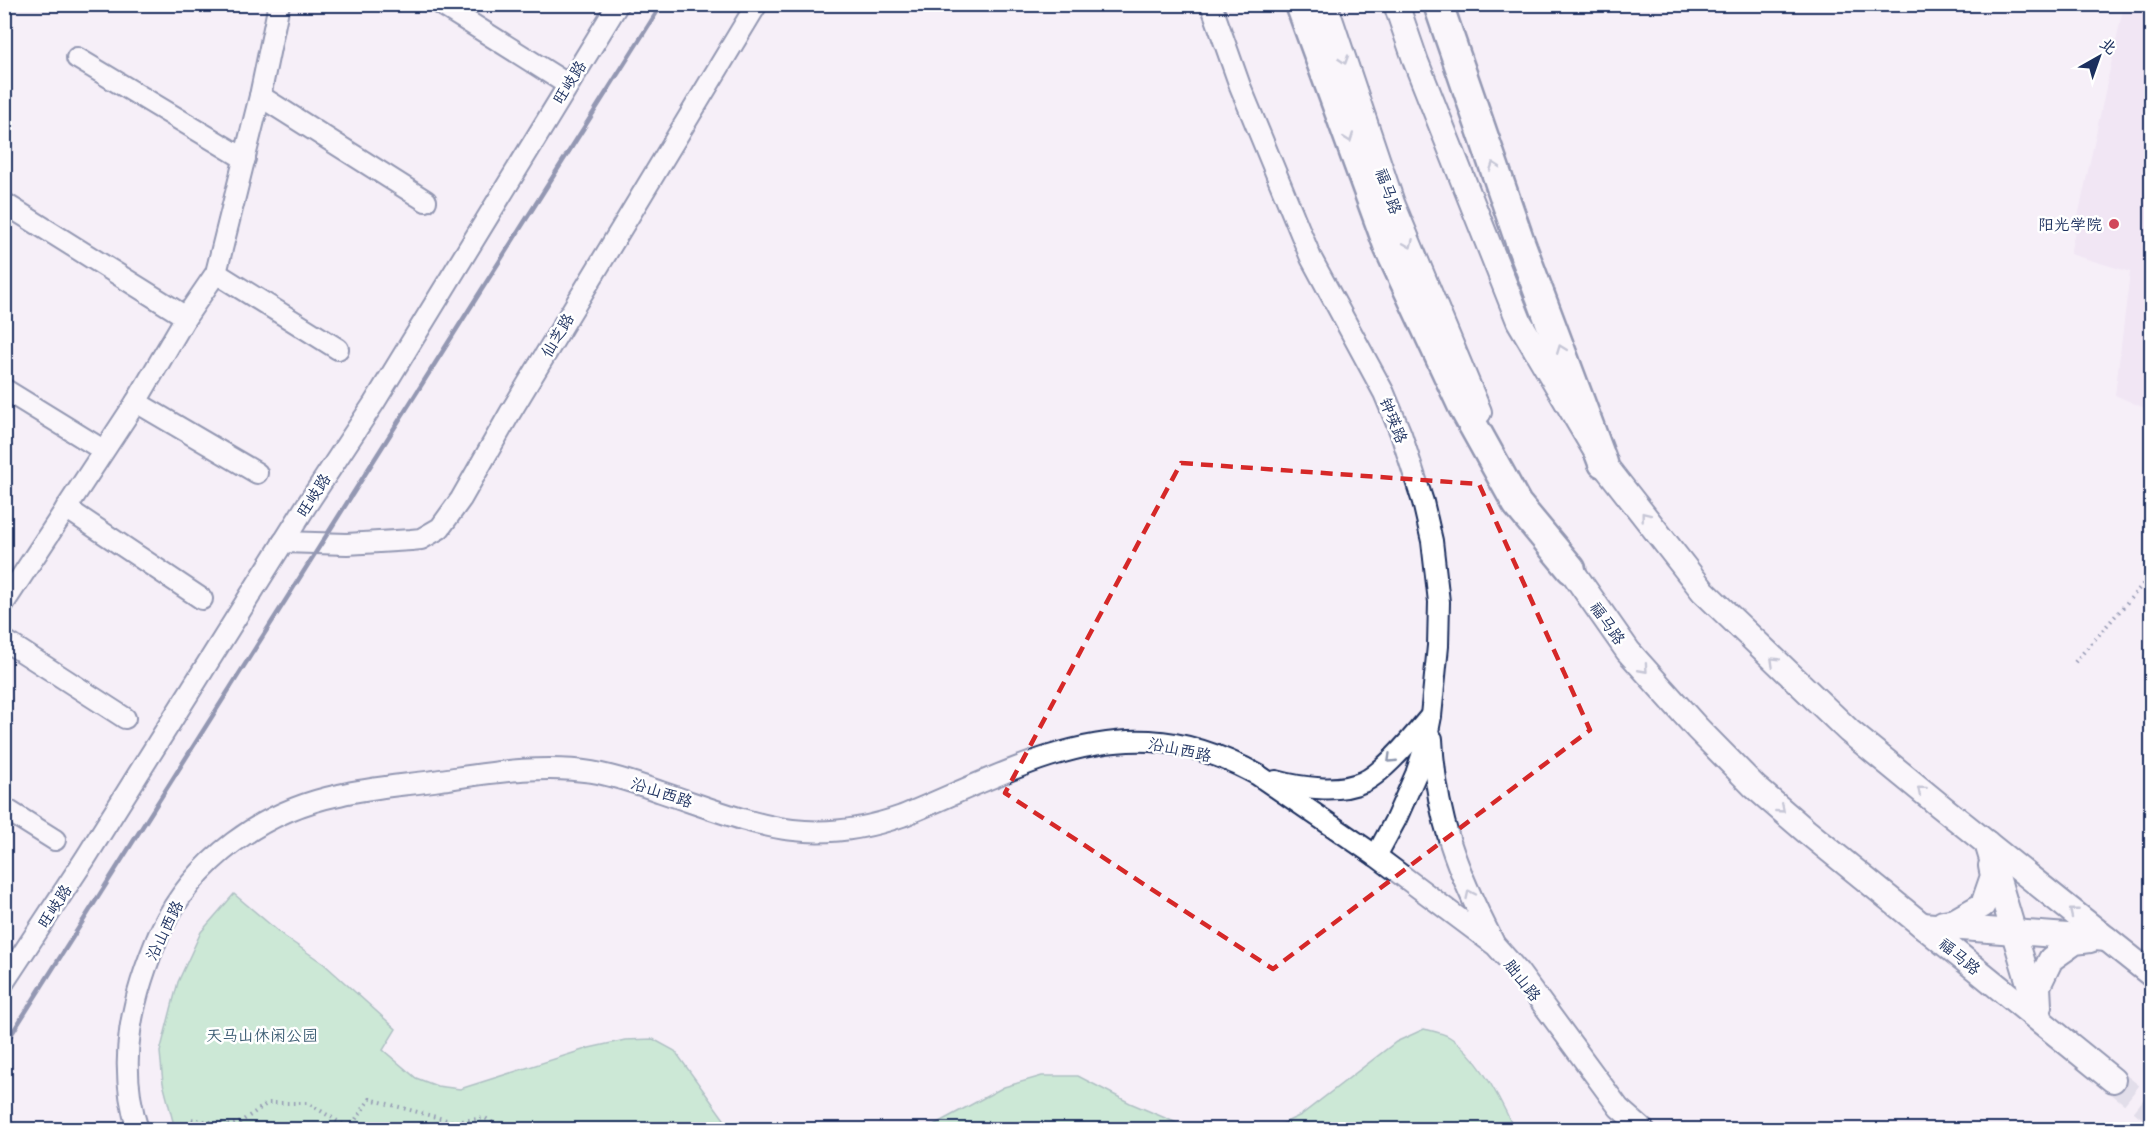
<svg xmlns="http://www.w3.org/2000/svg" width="2156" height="1134" font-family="'Playpen Sans','LXGW WenKai TC',sans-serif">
  <rect width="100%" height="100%" fill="#f6eff8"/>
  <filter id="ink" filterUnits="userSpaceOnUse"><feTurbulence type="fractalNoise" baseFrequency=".0167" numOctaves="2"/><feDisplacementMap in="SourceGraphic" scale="12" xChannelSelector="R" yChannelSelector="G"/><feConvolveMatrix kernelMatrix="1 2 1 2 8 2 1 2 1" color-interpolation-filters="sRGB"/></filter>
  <g filter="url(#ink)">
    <polygon fill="#ebdcf0" points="2124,4 2151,5 2151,411 2115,395 2130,272 2070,254"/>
    <g fill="#99e0ad" stroke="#5a8886" stroke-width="1.5">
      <polygon points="234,894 285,937 324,964 396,1029 383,1050 416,1078 437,1086 460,1089 589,1048 625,1040 653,1039 675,1051 731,1129 175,1129 163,1083 160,1052 178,982 201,932"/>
      <path d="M 1424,1029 C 1432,1031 1444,1033 1451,1038 C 1478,1056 1501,1100 1514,1129 L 1271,1129 L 1301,1115 L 1396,1042 Z"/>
      <polygon points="1042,1076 1078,1076 1130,1103 1191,1129 926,1129 1004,1087"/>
    </g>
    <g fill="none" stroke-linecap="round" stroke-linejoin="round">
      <polyline stroke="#cac9d9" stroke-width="24" stroke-dasharray="24 12" stroke-linecap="butt" points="2113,1080 2152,1111"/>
      <g stroke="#1b2f5e" stroke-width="24">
        <g id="minor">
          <polyline points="440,4 567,84"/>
          <polyline points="1211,4 1240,86 1311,258 1384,393 1401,434 1423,502 1432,541 1439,602 1438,646 1431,716 1425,747 1416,774 1396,819 1376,856"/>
          <polyline points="77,58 245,159"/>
          <polyline points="260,96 426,201"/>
          <polyline points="4,203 186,317"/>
          <polyline points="216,273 338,349"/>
          <polyline points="4,389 103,450"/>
          <polyline points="136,402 257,473"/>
          <polyline points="66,508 202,599"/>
          <polyline points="283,542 347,544 411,540 421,539 440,528 461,499 510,413 757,4"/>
          <polyline points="4,603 136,402 186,317 216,273 260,96 279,4"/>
          <polyline points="4,640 125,718"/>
          <path d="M 1432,739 C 1436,819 1457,871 1493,941"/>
          <path d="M 1276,781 C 1301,788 1339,793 1363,782 C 1382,774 1415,735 1429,718"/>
          <polyline points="4,808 55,840"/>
          <polyline points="4,982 85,859 306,506 374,403 618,4"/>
          <path d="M 138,1130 C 116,1062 132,996 160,932 C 194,860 262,811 339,795 C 372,787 407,785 440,780 C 490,773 542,764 592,772 C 616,776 638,784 661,792 C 751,822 806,850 902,816 C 979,785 1066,736 1150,741 C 1188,743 1225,757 1258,775 L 1376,856 L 1496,946 L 1519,972 L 1619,1108 L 1644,1130"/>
        </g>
      </g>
      <g stroke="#1b2f5e" stroke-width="28">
        <g id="major">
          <polyline points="1325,4 1392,203 1479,412"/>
          <polyline points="1396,4 1416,62 1519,321 1603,463 1703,591 1849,731 1938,804 2152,975"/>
          <polyline points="1560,554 1628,651 1697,728 1755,787 1806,831 2113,1080"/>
          <polyline points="1987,843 2040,1020"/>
          <polyline points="1943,923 1955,921 1983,905 1993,876 1991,866"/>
          <polyline points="1922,925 2107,939"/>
          <polyline points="2039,1006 2038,986 2051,959 2075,942 2090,940"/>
        </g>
      </g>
      <g stroke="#1b2f5e" stroke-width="33">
        <g id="highway">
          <polyline points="1300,4 1389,248 1463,407 1517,504 1571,569"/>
          <polyline points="1438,4 1520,242 1603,463"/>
        </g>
      </g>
      <g stroke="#1b2f5e" stroke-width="4" stroke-dasharray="1.5 4.5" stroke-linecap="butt">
        <polyline points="2075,662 2152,574"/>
        <polyline points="349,1129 370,1099 454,1122 485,1118 505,1130"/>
        <polyline points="189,1130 191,1119 230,1125 239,1123 268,1103 308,1103 352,1130"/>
      </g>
      <use href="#minor" stroke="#fff" stroke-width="20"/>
      <use href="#major" stroke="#fff" stroke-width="24"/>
      <use href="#highway" stroke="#fff" stroke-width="28"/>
      <polyline stroke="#1b2f5e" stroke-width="4.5" points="4,1046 662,4"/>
    </g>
    <defs><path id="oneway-chevron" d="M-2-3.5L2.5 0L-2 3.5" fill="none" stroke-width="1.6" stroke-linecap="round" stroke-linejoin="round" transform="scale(1.5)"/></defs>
    <g stroke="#8d97ae">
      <use href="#oneway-chevron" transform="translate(1344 60) rotate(72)"/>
      <use href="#oneway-chevron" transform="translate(1349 138) rotate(70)"/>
      <use href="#oneway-chevron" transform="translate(1494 166) rotate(-109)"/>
      <use href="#oneway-chevron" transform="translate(1409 244) rotate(67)"/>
      <use href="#oneway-chevron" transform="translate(1561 349) rotate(-111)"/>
      <use href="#oneway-chevron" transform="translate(1645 516) rotate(-128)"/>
      <use href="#oneway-chevron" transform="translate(1774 661) rotate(-136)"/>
      <use href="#oneway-chevron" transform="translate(1644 669) rotate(48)"/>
      <use href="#oneway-chevron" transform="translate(1391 759) rotate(136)"/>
      <use href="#oneway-chevron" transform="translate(1921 790) rotate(-140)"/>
      <use href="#oneway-chevron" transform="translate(1781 809) rotate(41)"/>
      <use href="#oneway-chevron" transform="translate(1470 894) rotate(-115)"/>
      <use href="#oneway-chevron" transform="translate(2073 912) rotate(-141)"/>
    </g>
  </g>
  <path d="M0 0H2156V1134H0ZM 1181,463 L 1479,484 L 1590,730 L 1273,969 L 1005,793 Z" fill="#f6eff8" fill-opacity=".55" fill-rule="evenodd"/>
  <path fill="none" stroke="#d62828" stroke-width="4.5" stroke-dasharray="12 8" stroke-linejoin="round" d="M 1181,463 L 1479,484 L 1590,730 L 1273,969 L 1005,793 Z"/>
  <circle fill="#d1495b" stroke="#fff" stroke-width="2" cx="2114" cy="224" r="6"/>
  <g text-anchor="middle" stroke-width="5" stroke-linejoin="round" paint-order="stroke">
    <g font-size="16" fill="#1b2f5e" stroke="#fff">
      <text transform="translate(569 82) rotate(-58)" y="6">旺岐路</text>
      <text transform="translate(1389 191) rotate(70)" y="6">福马路</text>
      <text transform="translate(557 335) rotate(-59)" y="6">仙芝路</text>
      <text transform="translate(1394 420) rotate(68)" y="6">钟瑛路</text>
      <text transform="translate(313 495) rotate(-57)" y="6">旺岐路</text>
      <text transform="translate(1608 623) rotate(55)" y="6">福马路</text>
      <text transform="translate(1180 749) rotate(12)" y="6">沿山西路</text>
      <text transform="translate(662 792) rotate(18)" y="6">沿山西路</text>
      <text transform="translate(54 906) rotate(-57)" y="6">旺岐路</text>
      <text transform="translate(164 930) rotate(-64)" y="6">沿山西路</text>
      <text transform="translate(1960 956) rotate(39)" y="6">福马路</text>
      <text transform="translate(1523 980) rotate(52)" y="6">胐山路</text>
    </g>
    <g font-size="16" fill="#1b2f5e" stroke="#fff" text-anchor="end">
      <text x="2102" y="230">阳光学院</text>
    </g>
    <g font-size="16" fill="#3a5b72" stroke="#fff">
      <text x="262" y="1041">天马山休闲公园</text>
    </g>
  </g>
  <rect width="2156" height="1134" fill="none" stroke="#fff" stroke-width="24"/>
  <rect x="12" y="12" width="2132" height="1110" fill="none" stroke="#1b2f5e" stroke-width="2" filter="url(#ink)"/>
  <g transform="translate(2099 57) rotate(40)" stroke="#ffffff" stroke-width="4.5" paint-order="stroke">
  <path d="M0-4.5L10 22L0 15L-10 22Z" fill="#1b2f5e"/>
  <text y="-9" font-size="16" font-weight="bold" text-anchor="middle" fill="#1b2f5e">北</text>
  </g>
</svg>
